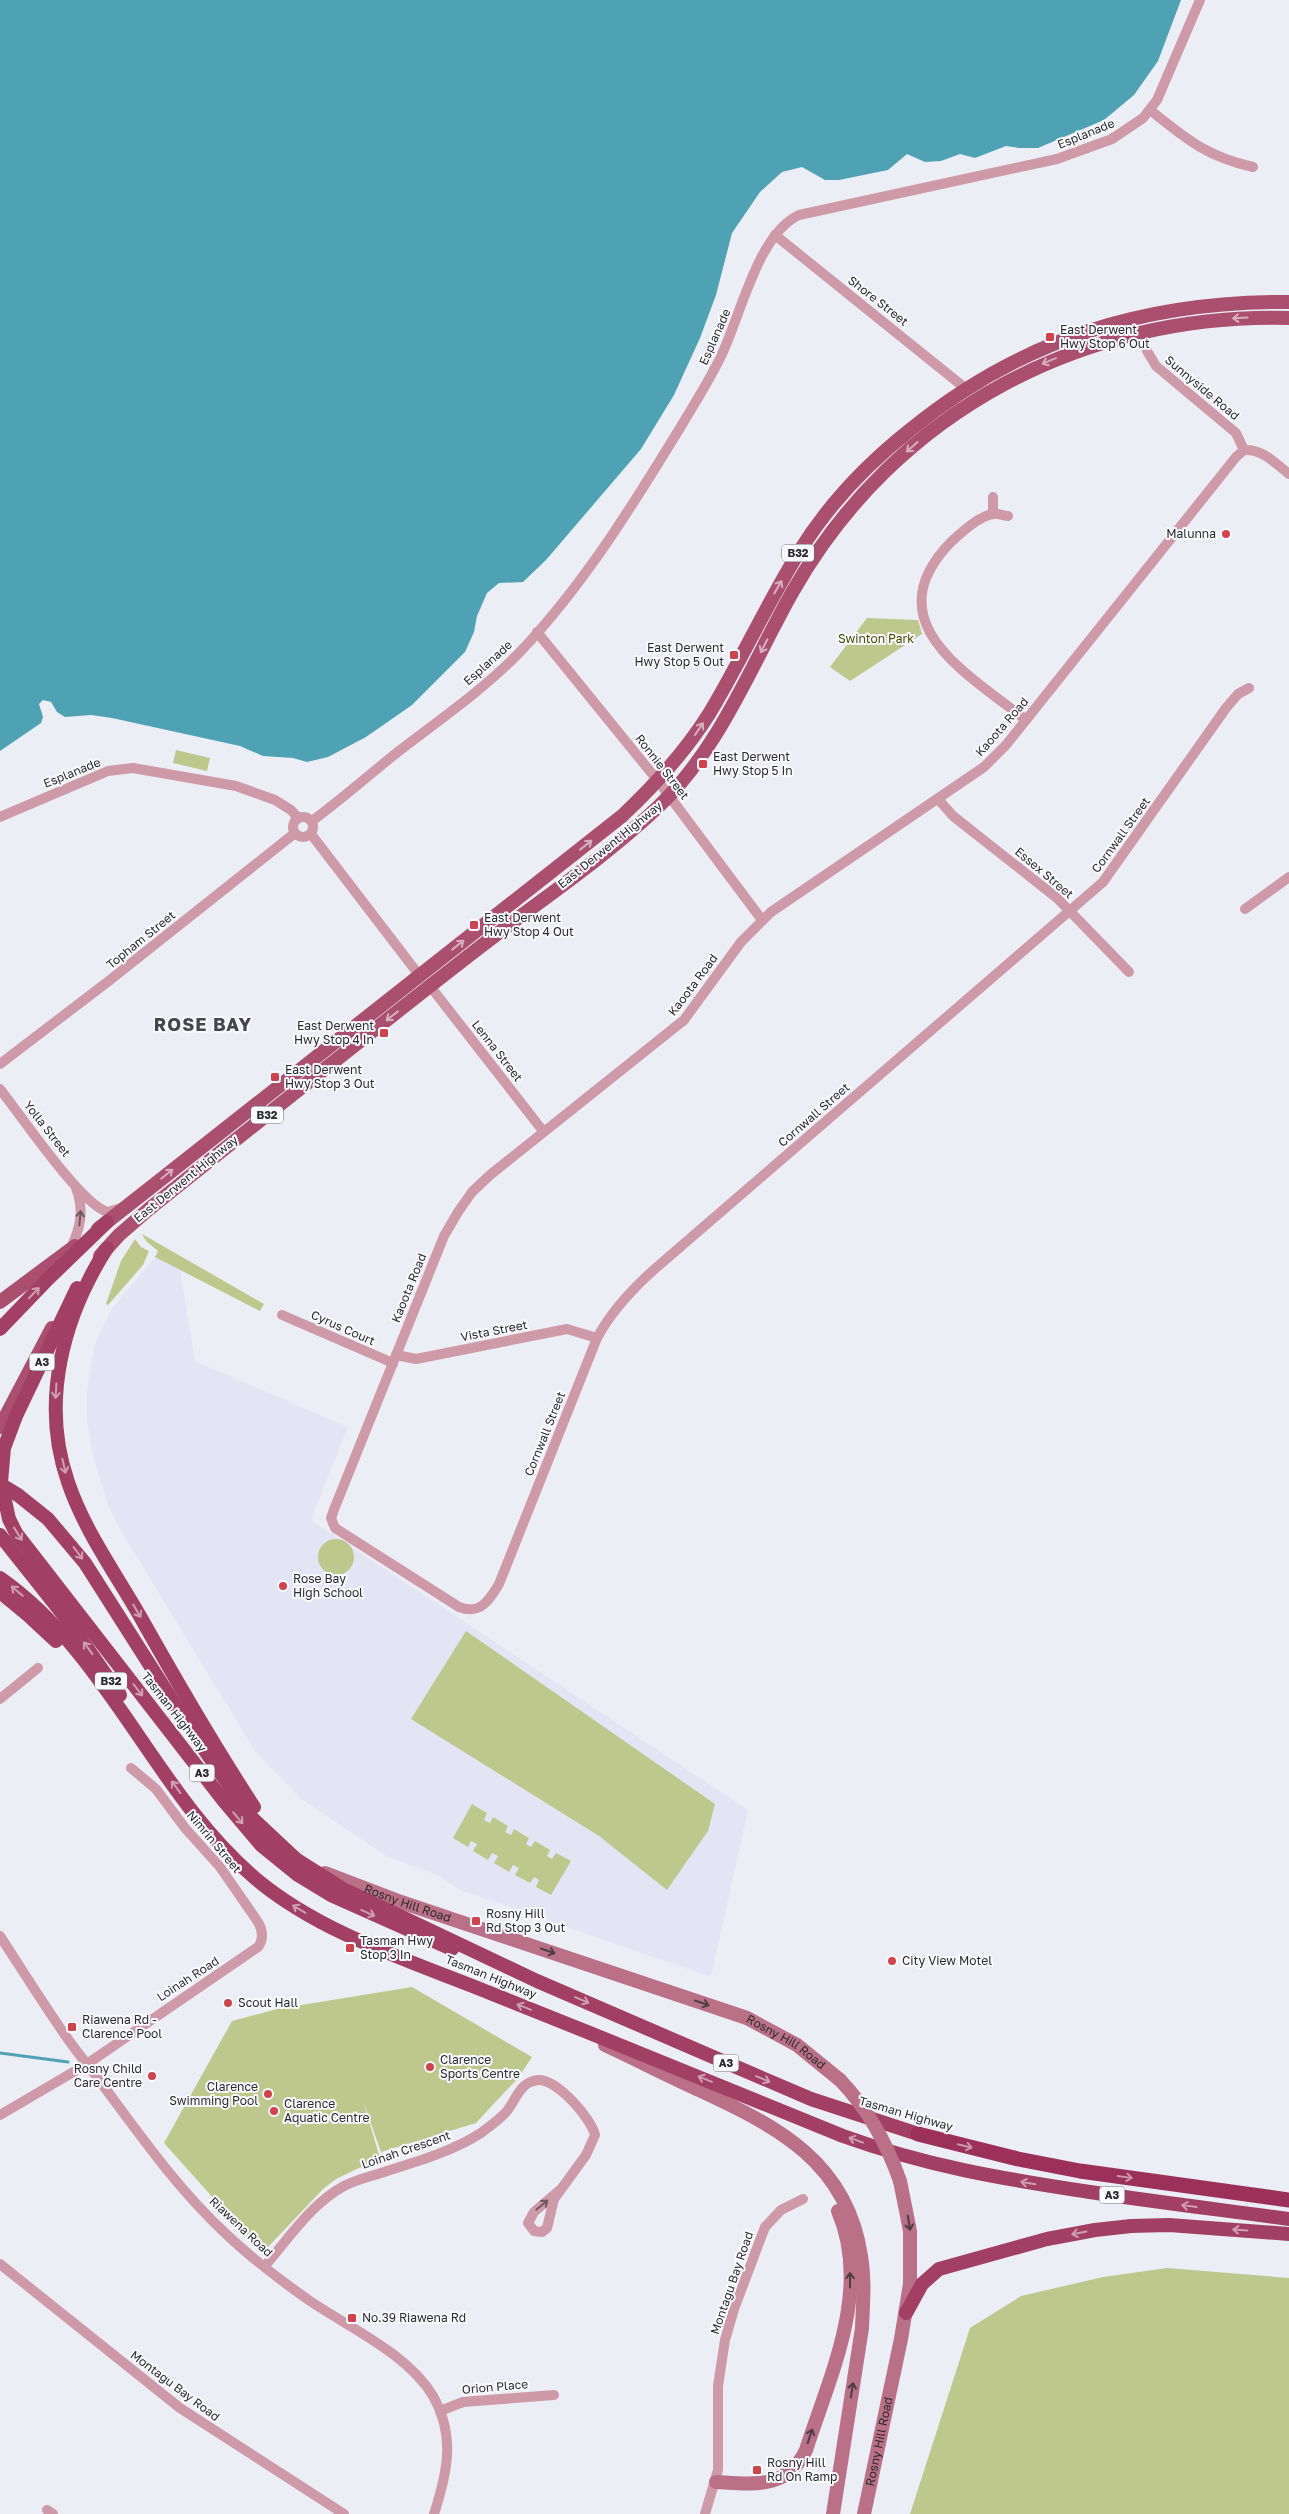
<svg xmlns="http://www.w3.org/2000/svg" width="1289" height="2514" font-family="'Golos Text',sans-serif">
  <rect width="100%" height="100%" fill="#eceef6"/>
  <polygon fill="#e3e5f5" points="155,1257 180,1269 195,1361 348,1427 311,1520 748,1810 711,1977 460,1890 439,1876 386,1856 300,1798 255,1751 121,1531 108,1505 92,1452 87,1421 87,1393 94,1346 111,1310"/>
  <g fill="#bec88c">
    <polygon points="867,618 918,620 922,634 850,681 830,667"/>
    <polygon points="176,750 210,758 207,771 173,763"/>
    <polygon points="142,1234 264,1304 260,1311 155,1257 158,1251 146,1241"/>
    <polygon points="135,1239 141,1247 149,1251 143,1265 108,1305 106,1304 121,1261"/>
    <circle cx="336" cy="1557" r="18"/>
    <polygon points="466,1631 715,1804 708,1831 667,1890 599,1836 411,1719"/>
    <polygon points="472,1804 487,1813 484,1820 490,1823 493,1817 508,1826 505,1832 511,1835 514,1829 529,1838 526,1844 531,1847 535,1841 550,1850 547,1856 552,1859 556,1853 571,1861 551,1895 536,1887 539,1880 534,1877 530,1883 515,1875 519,1868 513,1865 509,1872 494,1863 498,1856 492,1853 488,1860 473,1851 477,1844 471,1841 468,1847 453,1838"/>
    <polygon points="412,1987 532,2057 518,2078 476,2123 381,2152 363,2101 380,2158 336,2179 323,2189 268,2247 257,2247 164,2143 232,2021 277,2009"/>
    <polygon points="1167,2268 1289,2278 1289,2514 910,2514 970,2328 1021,2296 1103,2277"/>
  </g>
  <polygon fill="#4fa2b4" points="0,0 1181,0 1158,61 1134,95 1104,120 1038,148 1019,148 1006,146 975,158 960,154 941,161 925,162 907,154 888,170 839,180 825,180 802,167 782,172 760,192 732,233 716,295 700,338 674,395 641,449 546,560 523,582 499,583 487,593 477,616 474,632 465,652 412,705 366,737 328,757 307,762 293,758 263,756 240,746 112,718 91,715 65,717 57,712 51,702 43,700 39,704 43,717 41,723 0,751"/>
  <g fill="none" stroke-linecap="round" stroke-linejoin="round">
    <polyline stroke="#4fa2b4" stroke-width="3" points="0,2053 68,2062"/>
    <g stroke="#ce9aa8" stroke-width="10">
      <path d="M 1150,110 C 1186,139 1207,157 1253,167"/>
      <polyline points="775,235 965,388"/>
      <path d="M 1147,351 L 1156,366 L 1236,433 L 1244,450 C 1263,449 1275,463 1289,474"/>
      <path d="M 1244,450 L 1236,457 L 1006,745 L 984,767 L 771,912 L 741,942 L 684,1020 L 490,1175 L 472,1192 L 458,1212 L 444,1236 L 335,1507 L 331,1518 L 335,1528 L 459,1607 C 480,1615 489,1601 499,1584 L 597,1338 C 612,1310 633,1288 657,1267 L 1103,882 L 1226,708 L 1238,694 L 1249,688"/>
      <polyline points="993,497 993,514"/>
      <path d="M 1008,516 C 1004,516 997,513 993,514 C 979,516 962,532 952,541 C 872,622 968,674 1026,720"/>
      <polyline points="537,632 658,781 762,920"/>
      <polyline points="938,799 953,816 1057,898 1129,972"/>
      <circle cx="303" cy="827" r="10"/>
      <polyline points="0,817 108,771 133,768 236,786 275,800 291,810 298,818"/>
      <path d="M 312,821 C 342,799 370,774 399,751 C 439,720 483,690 519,653 C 584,585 634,503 683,423 C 696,401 711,378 722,354 C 741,314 758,234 799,215 L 1057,159 L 1112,139 L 1143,118 L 1157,100 L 1200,0"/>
      <polyline points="311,834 419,975"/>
      <polyline points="1245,909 1289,877"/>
      <polyline points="430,986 543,1131"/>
      <polyline points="0,1064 110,980 295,833"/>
      <path d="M 0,1089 C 20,1114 81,1205 108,1212 L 121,1208"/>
      <path d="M 70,1250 C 80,1229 85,1211 76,1188"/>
      <polyline points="282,1315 393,1363"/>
      <polyline points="396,1355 416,1359 567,1329 597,1338"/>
      <polyline points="0,1699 38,1668"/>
      <path d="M 0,1936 C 23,1971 45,2007 70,2042 C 80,2056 92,2070 102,2084 C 140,2135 177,2188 224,2232 C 250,2257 280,2280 310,2301 C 350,2328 408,2354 433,2396 C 456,2436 447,2474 434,2514"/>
      <path d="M 0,2115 L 87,2064 L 258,1947 C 264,1939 263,1931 258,1922 L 220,1867 L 185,1828 L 156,1789 L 131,1768"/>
      <polyline points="0,2264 180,2408 344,2514"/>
      <path d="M 265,2266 C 288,2239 312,2203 344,2186 C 357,2179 373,2176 387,2171 C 419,2161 453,2151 481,2133 C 490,2126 500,2119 507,2111 C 517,2098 520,2082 538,2080 C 557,2079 591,2118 595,2135 L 586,2155 L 554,2199 L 547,2228 L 542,2232 L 534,2231 L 528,2223 L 534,2212 L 561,2189"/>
      <polyline points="440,2411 463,2402 554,2395"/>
      <polyline points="47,2510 53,2514"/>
      <polyline points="705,2514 718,2470 718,2386 725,2340 734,2309 765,2227 781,2210 803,2199"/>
    </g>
    <g stroke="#ba7086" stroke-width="14">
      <path id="s1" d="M 325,1873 L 401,1902 L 747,2018 L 797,2045 L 840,2080"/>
      <path d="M 605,2045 C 637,2060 668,2076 701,2091 C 778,2127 847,2162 861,2256 C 865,2280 863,2304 862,2328 L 833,2514"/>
      <path d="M 716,2482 C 753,2484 787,2490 806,2450 C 830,2375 872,2290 838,2211"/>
      <path id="s2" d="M 864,2514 L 901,2339 L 910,2284 L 910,2231 L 900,2181"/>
    </g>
    <g stroke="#aa506e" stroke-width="14">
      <path d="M 98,1229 L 622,816 C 655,785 685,752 709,714 C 741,661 766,605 799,552 C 828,505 867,464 910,430 C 1021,339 1146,301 1289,302"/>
      <path d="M 100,1256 L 119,1235 L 149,1209 C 259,1121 369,1033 480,947 C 539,901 603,859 658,807 C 721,747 751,665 793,591 C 896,410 1084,313 1289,318"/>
      <polyline points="0,1302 75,1246"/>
      <polyline points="0,1427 52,1328"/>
    </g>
    <g stroke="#a24064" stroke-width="14">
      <path d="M 107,1248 C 63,1317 40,1402 68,1482 C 84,1530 116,1574 141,1618 C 177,1682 214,1746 254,1807"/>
      <polyline points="77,1288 16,1416 4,1448 1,1482 9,1519 16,1533 223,1800 261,1845 298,1875 331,1895 452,1949"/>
      <polyline points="0,1329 48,1279 107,1222"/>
      <polyline points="18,1495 48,1519 85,1563 195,1736 250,1816 297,1860 343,1889 537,1981 741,2069 811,2099 918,2134"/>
      <polyline points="0,1535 69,1622 120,1695"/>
      <path d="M 0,1578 C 110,1655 155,1794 256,1879 C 322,1934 411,1961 490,1993 C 608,2040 726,2088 843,2136 C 926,2166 1003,2179 1090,2192 C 1156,2202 1223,2210 1289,2219"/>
      <polyline points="0,1592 28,1615 56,1641"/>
      <polyline points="906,2313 922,2284 939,2269 1047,2239 1095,2230 1131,2226 1169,2225 1289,2234"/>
    </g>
    <polyline stroke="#9b3159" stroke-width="15" points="918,2134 1018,2159 1080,2171 1289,2200"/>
    <path stroke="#ba7086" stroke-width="14" d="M 840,2080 C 868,2109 887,2144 900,2181"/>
    <polyline stroke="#a24064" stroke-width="14" points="0,1484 18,1495"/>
  </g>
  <defs><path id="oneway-shaft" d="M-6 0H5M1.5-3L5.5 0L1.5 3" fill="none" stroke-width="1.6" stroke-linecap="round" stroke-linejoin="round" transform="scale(1.25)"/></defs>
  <g stroke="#d7aebe">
    <use href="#oneway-shaft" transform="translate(1240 318) rotate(177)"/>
    <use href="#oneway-shaft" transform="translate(1049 361) rotate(157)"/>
    <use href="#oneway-shaft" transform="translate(912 447) rotate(139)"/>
    <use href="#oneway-shaft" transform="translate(778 587) rotate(-60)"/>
    <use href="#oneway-shaft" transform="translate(764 646) rotate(117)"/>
    <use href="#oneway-shaft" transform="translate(699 729) rotate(-56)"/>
    <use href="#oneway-shaft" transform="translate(586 845) rotate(-38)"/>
    <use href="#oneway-shaft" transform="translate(458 945) rotate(-38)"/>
    <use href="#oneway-shaft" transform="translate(392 1016) rotate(142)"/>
    <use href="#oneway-shaft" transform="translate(167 1174) rotate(-39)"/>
  </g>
  <g stroke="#6c585f">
    <use href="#oneway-shaft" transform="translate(80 1218) rotate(-85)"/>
    <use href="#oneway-shaft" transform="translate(542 2205) rotate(-40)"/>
  </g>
  <g stroke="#ce9eb2">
    <use href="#oneway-shaft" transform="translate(34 1293) rotate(-46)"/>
    <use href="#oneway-shaft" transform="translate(56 1391) rotate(93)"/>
    <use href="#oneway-shaft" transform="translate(64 1466) rotate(77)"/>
    <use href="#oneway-shaft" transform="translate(18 1534) rotate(58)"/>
    <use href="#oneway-shaft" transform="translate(78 1553) rotate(53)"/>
    <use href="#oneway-shaft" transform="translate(17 1591) rotate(-140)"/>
    <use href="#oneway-shaft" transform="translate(137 1611) rotate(60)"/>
    <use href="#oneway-shaft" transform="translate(88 1648) rotate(-126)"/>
    <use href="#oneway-shaft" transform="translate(138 1690) rotate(52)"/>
    <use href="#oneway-shaft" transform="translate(176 1787) rotate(-126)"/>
    <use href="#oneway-shaft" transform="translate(238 1818) rotate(50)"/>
    <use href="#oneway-shaft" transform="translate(299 1909) rotate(-149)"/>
    <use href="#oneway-shaft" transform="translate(368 1913) rotate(24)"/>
    <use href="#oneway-shaft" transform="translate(582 2000) rotate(23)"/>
    <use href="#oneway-shaft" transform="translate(524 2007) rotate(-158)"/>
    <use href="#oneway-shaft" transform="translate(705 2079) rotate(-158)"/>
    <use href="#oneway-shaft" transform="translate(763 2079) rotate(23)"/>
    <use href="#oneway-shaft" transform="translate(856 2140) rotate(-160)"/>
    <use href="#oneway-shaft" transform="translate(1028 2183) rotate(-171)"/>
    <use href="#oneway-shaft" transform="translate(1189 2206) rotate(-172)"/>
    <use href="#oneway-shaft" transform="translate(1240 2230) rotate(-176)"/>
    <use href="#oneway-shaft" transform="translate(1079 2233) rotate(169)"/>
  </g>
  <g stroke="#4f3d45">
    <use href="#oneway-shaft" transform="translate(548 1951) rotate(19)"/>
    <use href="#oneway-shaft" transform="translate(702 2003) rotate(19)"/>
    <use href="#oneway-shaft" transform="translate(909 2223) rotate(81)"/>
    <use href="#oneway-shaft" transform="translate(850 2280) rotate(-90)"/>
    <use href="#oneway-shaft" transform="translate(852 2390) rotate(-81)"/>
    <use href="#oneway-shaft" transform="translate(810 2436) rotate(-72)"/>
  </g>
  <g stroke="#cb96ac">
    <use href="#oneway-shaft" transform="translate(965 2146) rotate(14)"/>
    <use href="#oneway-shaft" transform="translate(1125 2177) rotate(8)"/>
  </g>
  <g fill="#d2424c" stroke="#fbfbff" stroke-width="2">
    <rect x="1045" y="332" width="10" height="10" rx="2.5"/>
    <circle cx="1226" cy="534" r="5"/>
    <rect x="729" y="650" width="10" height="10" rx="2.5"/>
    <rect x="698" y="759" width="10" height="10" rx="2.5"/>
    <rect x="469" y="920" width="10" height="10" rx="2.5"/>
    <rect x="379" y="1028" width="10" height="10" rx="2.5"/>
    <rect x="270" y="1072" width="10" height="10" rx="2.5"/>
    <circle cx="283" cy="1586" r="5"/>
    <rect x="471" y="1916" width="10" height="10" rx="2.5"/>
    <rect x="345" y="1943" width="10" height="10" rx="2.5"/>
    <circle cx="892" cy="1961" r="5"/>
    <circle cx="228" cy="2003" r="5"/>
    <rect x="67" y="2022" width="10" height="10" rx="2.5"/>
    <circle cx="430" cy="2067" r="5"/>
    <circle cx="152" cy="2076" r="5"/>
    <circle cx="268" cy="2094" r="5"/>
    <circle cx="274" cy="2111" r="5"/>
    <rect x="347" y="2313" width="10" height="10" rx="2.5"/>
    <rect x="752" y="2465" width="10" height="10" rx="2.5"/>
  </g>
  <g text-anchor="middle" stroke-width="4" stroke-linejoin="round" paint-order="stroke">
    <g fill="#fbfbff" stroke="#696a6d" stroke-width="1">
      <rect x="782" y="544.5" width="32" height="17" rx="4"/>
      <rect x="251" y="1106.5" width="32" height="17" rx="4"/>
      <rect x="29.5" y="1353.5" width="25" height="17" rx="4"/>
      <rect x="95" y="1672.5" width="32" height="17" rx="4"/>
      <rect x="189.5" y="1764.5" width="25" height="17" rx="4"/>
      <rect x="713.5" y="2054.5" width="25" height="17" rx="4"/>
      <rect x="1099.5" y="2186.5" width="25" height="17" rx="4"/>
    </g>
    <g font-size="11" font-weight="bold" fill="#2b2c2f">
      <text x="798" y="557">B32</text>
      <text x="267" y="1119">B32</text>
      <text x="42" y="1366">A3</text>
      <text x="111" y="1685">B32</text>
      <text x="202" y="1777">A3</text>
      <text x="726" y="2067">A3</text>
      <text x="1112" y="2199">A3</text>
    </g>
    <g font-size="12" fill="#2b2c2f" stroke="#fbfbff">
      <text transform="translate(1086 134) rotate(-22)" y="4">Esplanade</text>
      <text transform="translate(878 301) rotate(38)" y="4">Shore Street</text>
      <text transform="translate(715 337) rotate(-66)" y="4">Esplanade</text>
      <text transform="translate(1202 388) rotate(40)" y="4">Sunnyside Road</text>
      <text transform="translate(488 663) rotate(-42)" y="4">Esplanade</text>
      <text transform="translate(1002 727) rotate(-49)" y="4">Kaoota Road</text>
      <text transform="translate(662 767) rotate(52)" y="4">Ronnie Street</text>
      <text transform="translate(72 773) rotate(-22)" y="4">Esplanade</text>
      <text transform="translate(1121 835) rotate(-54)" y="4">Cornwall Street</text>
      <text transform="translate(610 845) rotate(-39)" y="4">East Derwent Highway</text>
      <text transform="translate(1044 873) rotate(40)" y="4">Essex Street</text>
      <text transform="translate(141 940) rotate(-39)" y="4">Topham Street</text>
      <text transform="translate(693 985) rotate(-53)" y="4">Kaoota Road</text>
      <text transform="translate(497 1051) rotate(52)" y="4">Lenna Street</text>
      <text transform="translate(814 1115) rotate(-41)" y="4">Cornwall Street</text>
      <text transform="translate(47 1129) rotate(52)" y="4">Yolla Street</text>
      <text transform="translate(186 1179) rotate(-39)" y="4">East Derwent Highway</text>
      <text transform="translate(409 1288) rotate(-68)" y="4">Kaoota Road</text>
      <text transform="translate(343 1328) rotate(24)" y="4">Cyrus Court</text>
      <text transform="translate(494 1331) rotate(-11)" y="4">Vista Street</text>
      <text transform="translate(545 1434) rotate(-68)" y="4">Cornwall Street</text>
      <text transform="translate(174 1712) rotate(52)" y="4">Tasman Highway</text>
      <text transform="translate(214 1842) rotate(50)" y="4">Nimrin Street</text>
      <text dy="4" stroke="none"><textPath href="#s1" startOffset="88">Rosny Hill Road</textPath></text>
      <text transform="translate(491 1977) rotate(22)" y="4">Tasman Highway</text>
      <text transform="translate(188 1979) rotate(-33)" y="4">Loinah Road</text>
      <text dy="4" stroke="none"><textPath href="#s1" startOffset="492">Rosny Hill Road</textPath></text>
      <text transform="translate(906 2114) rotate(16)" y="4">Tasman Highway</text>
      <text transform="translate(406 2150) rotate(-19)" y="4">Loinah Crescent</text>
      <text transform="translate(241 2227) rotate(43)" y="4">Riawena Road</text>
      <text transform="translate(732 2283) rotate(-71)" y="4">Montagu Bay Road</text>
      <text transform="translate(175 2386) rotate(37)" y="4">Montagu Bay Road</text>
      <text transform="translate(495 2387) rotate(-5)" y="4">Orion Place</text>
      <text dy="4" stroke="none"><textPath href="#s2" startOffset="74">Rosny Hill Road</textPath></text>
    </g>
    <g font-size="12" fill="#2b2c2f" stroke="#fbfbff" text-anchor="start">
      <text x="1060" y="334">East Derwent<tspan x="1060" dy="14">Hwy Stop 6 Out</tspan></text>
      <text x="1216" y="538" text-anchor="end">Malunna</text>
      <text x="724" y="652" text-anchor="end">East Derwent<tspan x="724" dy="14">Hwy Stop 5 Out</tspan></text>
      <text x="713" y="761">East Derwent<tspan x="713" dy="14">Hwy Stop 5 In</tspan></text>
      <text x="484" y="922">East Derwent<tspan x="484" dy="14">Hwy Stop 4 Out</tspan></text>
      <text x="374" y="1030" text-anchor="end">East Derwent<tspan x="374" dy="14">Hwy Stop 4 In</tspan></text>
      <text x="285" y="1074">East Derwent<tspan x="285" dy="14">Hwy Stop 3 Out</tspan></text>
      <text x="293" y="1583">Rose Bay<tspan x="293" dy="14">High School</tspan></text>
      <text x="486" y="1918">Rosny Hill<tspan x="486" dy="14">Rd Stop 3 Out</tspan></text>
      <text x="360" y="1945">Tasman Hwy<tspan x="360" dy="14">Stop 3 In</tspan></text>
      <text x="902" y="1965">City View Motel</text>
      <text x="238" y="2007">Scout Hall</text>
      <text x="82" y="2024">Riawena Rd -<tspan x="82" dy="14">Clarence Pool</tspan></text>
      <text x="440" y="2064">Clarence<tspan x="440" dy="14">Sports Centre</tspan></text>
      <text x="142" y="2073" text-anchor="end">Rosny Child<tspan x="142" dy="14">Care Centre</tspan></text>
      <text x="258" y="2091" text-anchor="end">Clarence<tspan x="258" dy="14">Swimming Pool</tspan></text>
      <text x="284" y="2108">Clarence<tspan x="284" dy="14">Aquatic Centre</tspan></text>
      <text x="362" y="2322">No.39 Riawena Rd</text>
      <text x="767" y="2467">Rosny Hill<tspan x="767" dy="14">Rd On Ramp</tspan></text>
    </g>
    <g font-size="12" fill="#464d00" stroke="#fbfbff">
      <text x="876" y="643">Swinton Park</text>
    </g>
    <g font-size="18" font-weight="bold" letter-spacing="1" fill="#46474e" stroke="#fbfbff">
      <text x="203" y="1031">ROSE BAY</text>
    </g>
  </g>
</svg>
